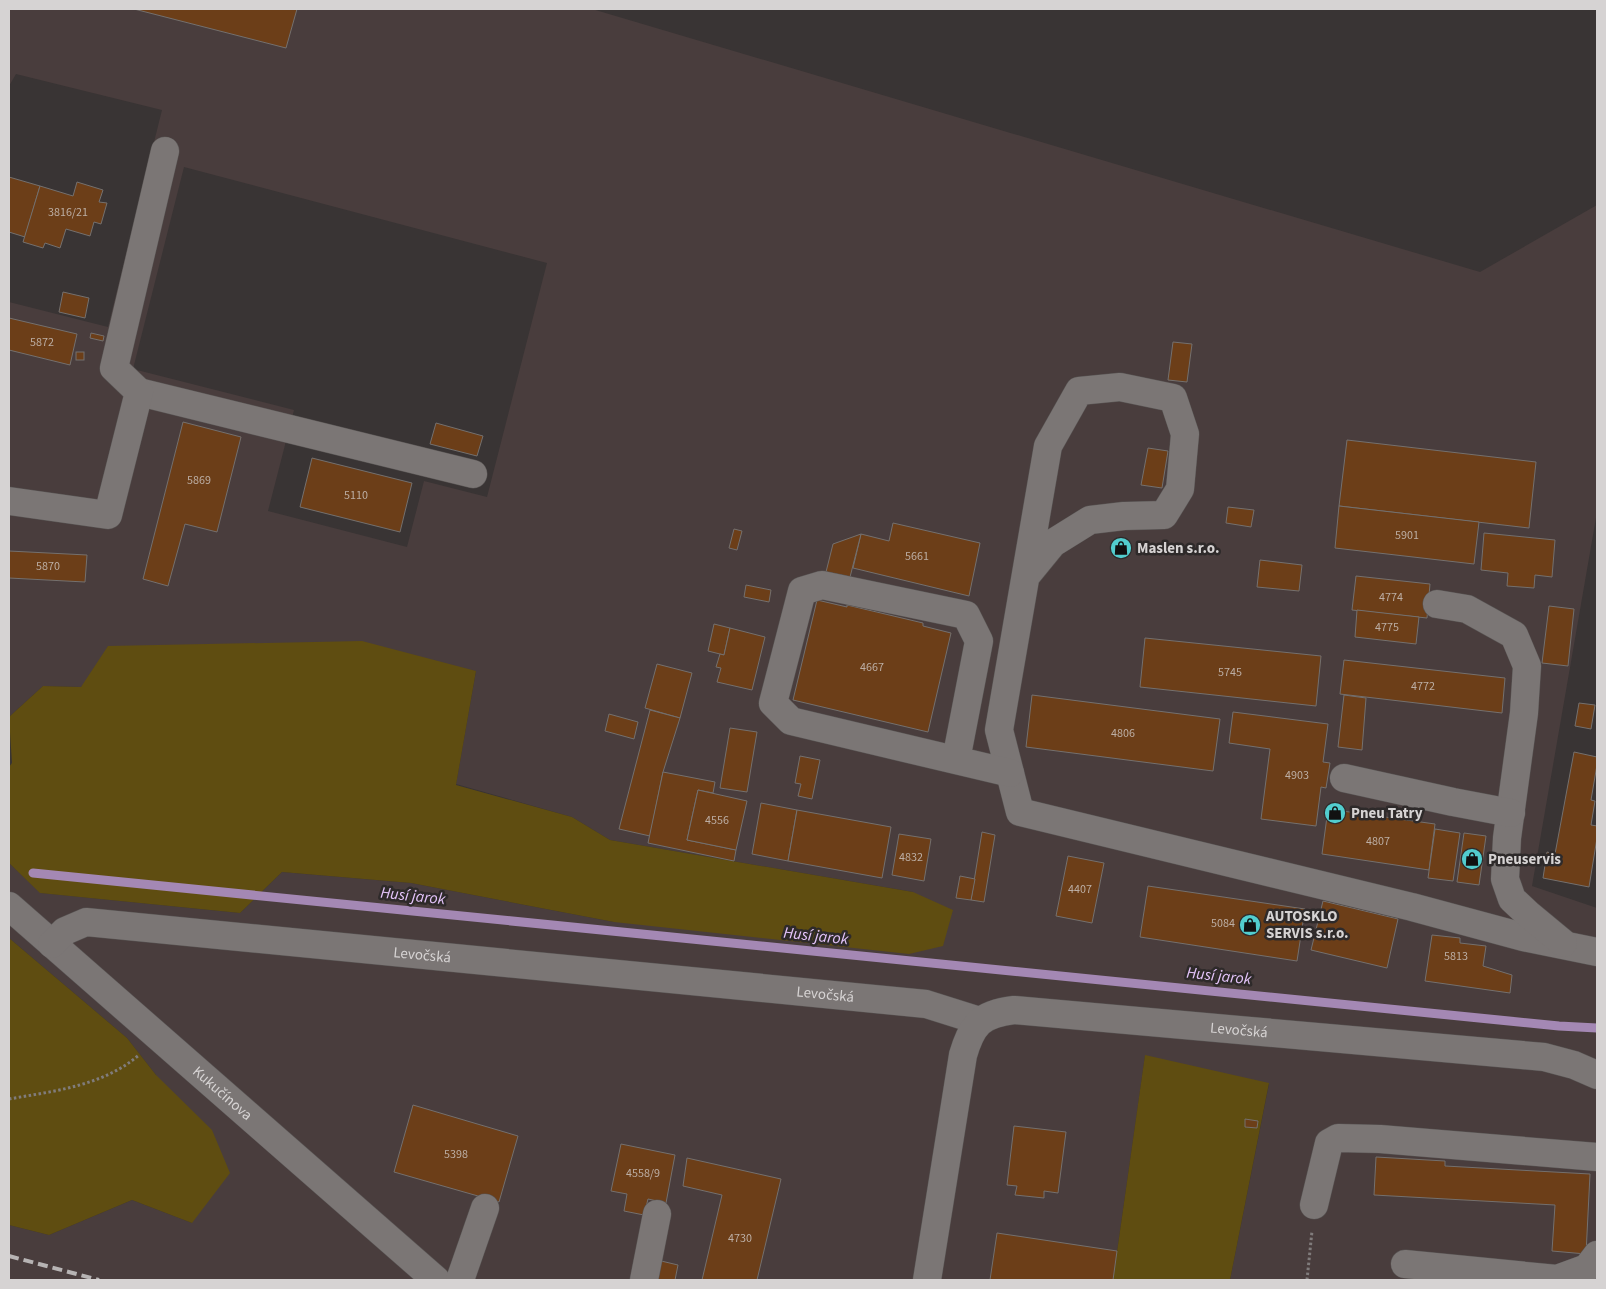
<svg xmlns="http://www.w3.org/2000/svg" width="1606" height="1289" font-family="'Source Sans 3',sans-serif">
  <rect width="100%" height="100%" fill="#393434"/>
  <path fill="#493d3d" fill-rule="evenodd" d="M 9,9 L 592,9 L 1480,272 L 1597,205 L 1597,512 L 1532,886 L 1597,908 L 1597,1280 L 1230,1280 L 1269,1084 L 1145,1056 L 1113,1280 L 9,1280 L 9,1225 L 49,1235 L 132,1200 L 192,1223 L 156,1075 L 127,1038 L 9,938 L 9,863 L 41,893 L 240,913 L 282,872 L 411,883 L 614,922 L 913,892 L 610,840 L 572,817 L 456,784 L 476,671 L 81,687 L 43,686 L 9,717 L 9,302 L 108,327 L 162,110 L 16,74 L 9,86 ZM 184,167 L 547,263 L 487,497 L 424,481 L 407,547 L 268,511 L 294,410 L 133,369 Z"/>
  <g fill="#5f4d11">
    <polygon points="362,641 476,671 456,785 572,817 610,840 913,892 953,910 943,946 909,954 614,922 411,883 282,872 240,913 40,893 9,863 9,767 12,763 9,717 43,686 81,687 108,646"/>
    <polygon points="9,938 127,1038 156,1075 212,1130 230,1173 192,1223 132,1200 49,1235 9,1225"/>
    <polygon points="1145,1055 1269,1083 1230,1280 1113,1280"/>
  </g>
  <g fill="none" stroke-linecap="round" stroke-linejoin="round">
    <polyline stroke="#a488b4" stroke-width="9" points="33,873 1559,1026 1597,1028"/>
  </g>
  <g fill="#6c3e18" stroke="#74706e">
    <polygon points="134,9 297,9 286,48"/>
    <polygon points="9,177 40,186 25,237 9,232"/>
    <polygon points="77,182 103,190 99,202 107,203 101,224 94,222 90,236 66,229 60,248 45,243 43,248 23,242 40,186 73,196"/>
    <polygon points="63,292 89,298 85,318 59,312"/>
    <polygon points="9,318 77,334 70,365 9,350"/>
    <polygon points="91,333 104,336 103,341 90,338"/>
    <polygon points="1173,342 1192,344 1187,382 1168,380"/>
    <rect x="76" y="352" width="8" height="8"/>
    <polygon points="183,422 241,437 217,532 185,524 168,586 143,579"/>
    <polygon points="436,423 483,436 477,456 430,444"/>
    <polygon points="1347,440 1536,462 1529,528 1339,506"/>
    <polygon points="1148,448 1168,451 1162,488 1141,485"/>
    <polygon points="312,458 412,483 400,532 300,507"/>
    <polygon points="1339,506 1479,522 1474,564 1335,548"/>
    <polygon points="1228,507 1254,510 1251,527 1226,523"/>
    <polygon points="893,523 980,543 969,596 853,568 861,534 889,541"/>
    <polygon points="734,529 742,531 737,550 729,548"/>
    <polygon points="1484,533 1555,540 1552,577 1535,575 1534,588 1507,586 1508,573 1481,570"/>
    <polygon points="861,534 850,577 826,572 833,544"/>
    <polygon points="9,551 87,555 85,582 9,578"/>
    <polygon points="1260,560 1302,565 1299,591 1257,587"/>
    <polygon points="1356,576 1430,584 1427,618 1352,610"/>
    <polygon points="746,585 771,590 769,602 744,597"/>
    <polygon points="817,600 847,607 847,605 923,623 923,626 951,633 928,732 793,700"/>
    <polygon points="1549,606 1574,609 1568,666 1542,663"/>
    <polygon points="1357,610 1419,617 1416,644 1355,637"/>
    <polygon points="714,624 730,628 724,655 708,651"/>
    <polygon points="730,628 765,637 752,690 717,682 721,668 716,667 720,654 724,655"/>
    <polygon points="1145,638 1321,656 1316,706 1140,687"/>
    <polygon points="1344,660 1505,678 1502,713 1340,694"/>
    <polygon points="657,664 692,673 680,718 645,708"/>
    <polygon points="1032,695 1220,719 1213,771 1026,747"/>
    <polygon points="1344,695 1366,698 1362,750 1338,747"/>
    <polygon points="1579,703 1595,705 1591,729 1575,726"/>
    <polygon points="650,710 680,718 663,772 650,836 619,829"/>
    <polygon points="1233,712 1328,724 1323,762 1330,763 1326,788 1321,787 1316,826 1261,819 1270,749 1229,743"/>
    <polygon points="609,714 638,722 634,739 605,731"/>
    <polygon points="730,728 757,732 747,792 720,788"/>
    <polygon points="1574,752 1597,757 1597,765 1591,800 1595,801 1591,825 1597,826 1597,838 1589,887 1543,878 1547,852 1555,854"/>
    <polygon points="800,756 820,760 812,799 798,796 801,784 795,783"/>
    <polygon points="663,772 715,782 713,793 698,790 687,840 736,850 734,861 648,843"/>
    <polygon points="698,790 747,801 736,850 687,840"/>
    <polygon points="761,803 797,810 788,861 752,854"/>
    <polygon points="1328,809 1435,824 1429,870 1322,854"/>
    <polygon points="797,810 891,827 882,878 788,861"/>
    <polygon points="1435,829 1460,833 1453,881 1428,878"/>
    <polygon points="982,832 995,835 984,902 971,900"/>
    <polygon points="1464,833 1486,836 1479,885 1457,882"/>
    <polygon points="899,834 931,839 924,881 892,875"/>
    <polygon points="1068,856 1104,863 1092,923 1056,916"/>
    <polygon points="960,876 975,879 971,900 956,898"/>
    <polygon points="1148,886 1305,909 1297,961 1140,937"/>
    <polygon points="1323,901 1398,919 1387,968 1311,950"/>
    <polygon points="1432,935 1460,938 1460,943 1486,946 1483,966 1512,975 1510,993 1425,981"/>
    <polygon points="413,1105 518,1136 499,1202 394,1172"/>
    <polygon points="1245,1119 1258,1121 1257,1128 1245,1127"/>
    <polygon points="1014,1126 1066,1132 1058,1193 1044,1191 1044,1198 1015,1195 1017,1186 1007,1185"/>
    <polygon points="621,1144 675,1155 666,1203 648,1199 644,1215 624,1211 627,1194 611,1191"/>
    <polygon points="1376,1157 1445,1161 1445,1166 1590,1174 1586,1254 1552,1251 1555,1205 1374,1195"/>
    <polygon points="687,1158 781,1179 757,1280 702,1280 722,1195 683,1186"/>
    <polygon points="997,1233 1117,1251 1113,1280 990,1280"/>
    <polygon points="657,1260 678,1265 675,1280 652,1280"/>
  </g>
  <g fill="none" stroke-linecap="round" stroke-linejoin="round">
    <g stroke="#575352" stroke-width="29">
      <g id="minor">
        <polyline points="139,392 473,474"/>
        <polyline points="9,501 108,515 139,392 114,368 165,151"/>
        <polyline points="1026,576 1053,543 1090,520 1124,516 1164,515 1180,489 1185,434 1173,398 1120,387 1079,391 1048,446 999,730 1020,812 1412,907 1523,937 1597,952"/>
        <polyline points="1437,604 1467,609 1514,635 1527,666 1524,713 1507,838 1505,879 1512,899 1528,914 1563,943"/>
        <polyline points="956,760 979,641 966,615 822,585 802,591 773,703 791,721 1010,773"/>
        <polyline points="1344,778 1453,802 1511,813"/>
        <path id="s1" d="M 9,906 L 436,1280"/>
        <path id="s2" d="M 52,944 L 65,931 L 86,922 L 926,1004 L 980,1021"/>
        <polyline points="1314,1205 1329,1143 1338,1138 1380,1139 1597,1157"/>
        <polyline points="1405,1264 1557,1279 1587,1268 1597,1255"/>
        <polyline points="460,1280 485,1208"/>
        <polyline points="644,1280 657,1214"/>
        <path id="s3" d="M 927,1280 L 963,1055 C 972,1024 981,1014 1014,1010 L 1544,1057 L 1574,1065 L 1597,1075"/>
      </g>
    </g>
    <g stroke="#807c7c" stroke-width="3" stroke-dasharray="2.5 2.5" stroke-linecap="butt">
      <path d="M 9,1099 C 54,1091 103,1086 139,1055"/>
      <polyline points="1307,1280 1312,1231"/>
    </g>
    <use href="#minor" stroke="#7b7675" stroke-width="28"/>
    <polyline stroke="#b7b4b4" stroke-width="4" stroke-dasharray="10 5" stroke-linecap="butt" points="9,1256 99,1280"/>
  </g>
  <defs>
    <g id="shop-disc" transform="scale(1.125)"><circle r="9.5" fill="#52cdce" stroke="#2e2a2a"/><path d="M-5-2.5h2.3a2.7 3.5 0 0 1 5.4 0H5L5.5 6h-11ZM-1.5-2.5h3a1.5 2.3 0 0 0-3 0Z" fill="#111"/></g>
  </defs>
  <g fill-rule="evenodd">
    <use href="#shop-disc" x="1121" y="548"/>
    <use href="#shop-disc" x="1335" y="813"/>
    <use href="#shop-disc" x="1472" y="859"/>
    <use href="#shop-disc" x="1250" y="925"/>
  </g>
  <g text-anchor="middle" stroke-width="5" stroke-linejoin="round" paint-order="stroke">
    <g font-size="12" fill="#bcaea4">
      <text x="68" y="216">3816/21</text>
      <text x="42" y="346">5872</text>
      <text x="199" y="484">5869</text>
      <text x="356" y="499">5110</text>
      <text x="1407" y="539">5901</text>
      <text x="917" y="560">5661</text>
      <text x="48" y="570">5870</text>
      <text x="1391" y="601">4774</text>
      <text x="1387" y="631">4775</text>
      <text x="872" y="671">4667</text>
      <text x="1230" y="676">5745</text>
      <text x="1423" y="690">4772</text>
      <text x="1123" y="737">4806</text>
      <text x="1297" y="779">4903</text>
      <text x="717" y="824">4556</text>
      <text x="1378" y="845">4807</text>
      <text x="911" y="861">4832</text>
      <text x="1080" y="893">4407</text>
      <text x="1223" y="927">5084</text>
      <text x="1456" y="960">5813</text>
      <text x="456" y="1158">5398</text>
      <text x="643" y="1177">4558/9</text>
      <text x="740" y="1242">4730</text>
    </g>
    <g font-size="15" font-weight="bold" fill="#d6d3d3" stroke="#2e2a2a" text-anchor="start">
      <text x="1137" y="553">Maslen s.r.o.</text>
      <text x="1351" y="818">Pneu Tatry</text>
      <text x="1488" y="864">Pneuservis</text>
      <text x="1266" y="921">AUTOSKLO<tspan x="1266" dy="17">SERVIS s.r.o.</tspan></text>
    </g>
    <g font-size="15" fill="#d6d3d3" stroke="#2e2a2a">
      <text dy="5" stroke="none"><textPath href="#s2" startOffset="379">Levočská</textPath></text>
      <text dy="5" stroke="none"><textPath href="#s2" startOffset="784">Levočská</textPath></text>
      <text dy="5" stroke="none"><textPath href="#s3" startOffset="528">Levočská</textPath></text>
      <text dy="5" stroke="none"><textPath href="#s1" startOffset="284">Kukučínova</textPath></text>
    </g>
    <g font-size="16" font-style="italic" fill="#e4c4fa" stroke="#2e2a2a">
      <text transform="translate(413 895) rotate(6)" y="6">Husí jarok</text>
      <text transform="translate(816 935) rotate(6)" y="6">Husí jarok</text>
      <text transform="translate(1219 975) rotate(6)" y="6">Husí jarok</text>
    </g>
  </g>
  <rect width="1606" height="1289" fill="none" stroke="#d6d3d3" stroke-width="20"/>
</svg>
